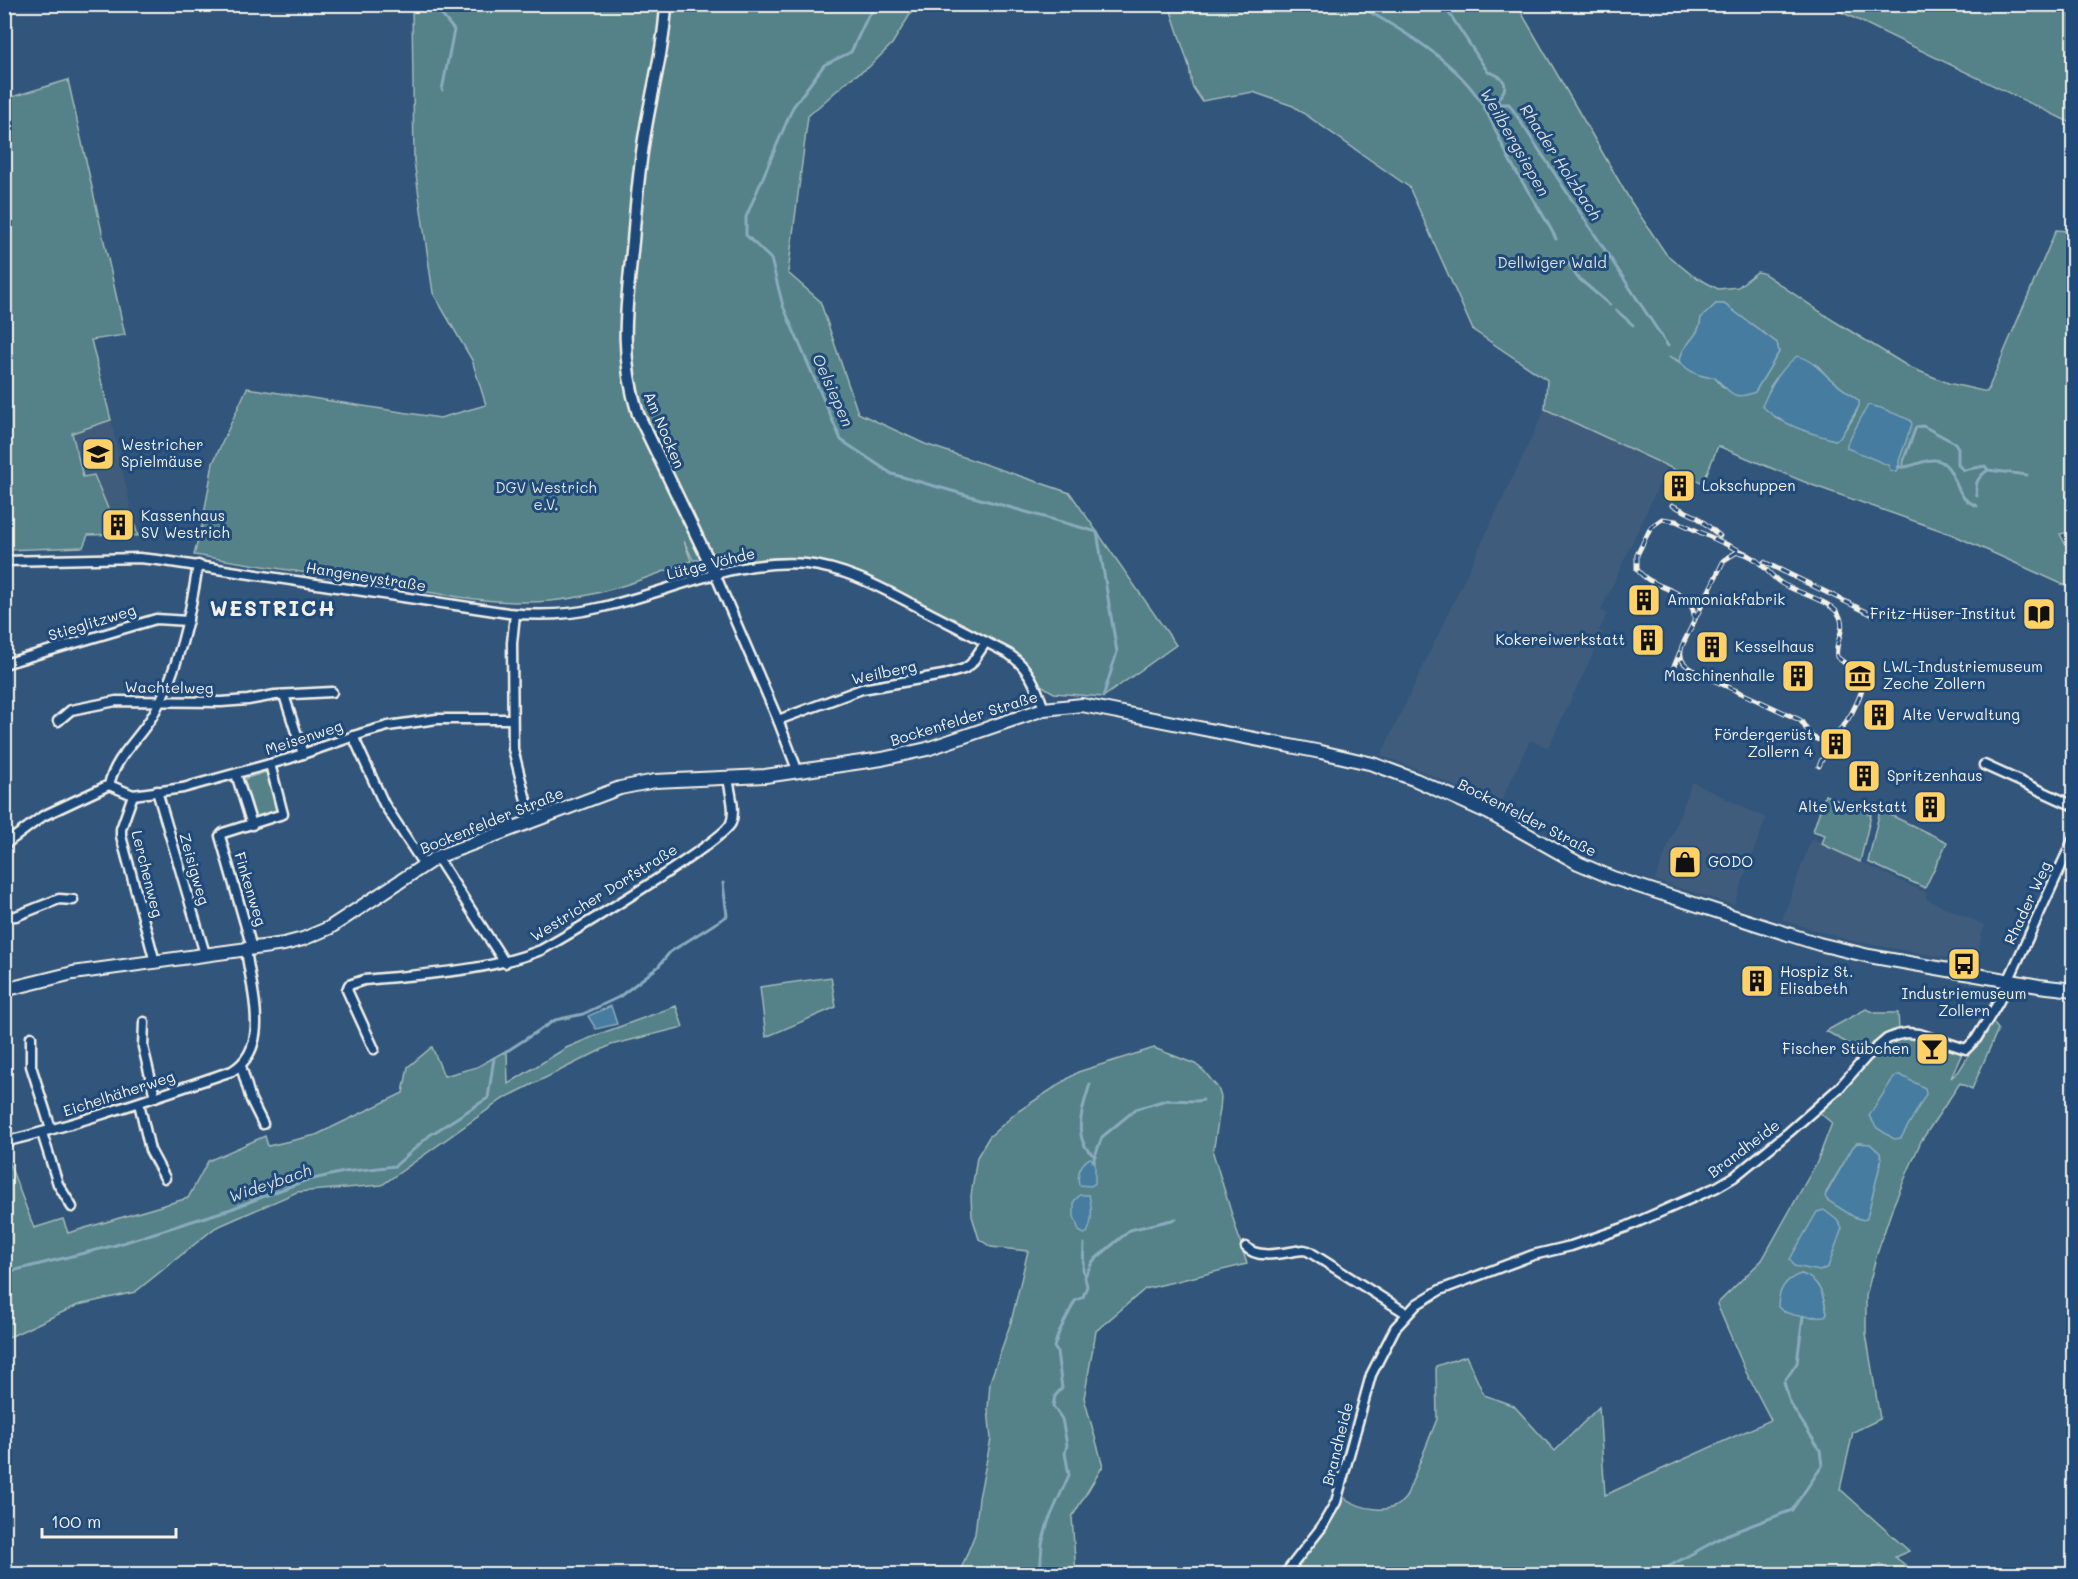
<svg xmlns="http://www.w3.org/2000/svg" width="2078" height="1579" font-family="Mali,sans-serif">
  <rect width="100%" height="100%" fill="#32557b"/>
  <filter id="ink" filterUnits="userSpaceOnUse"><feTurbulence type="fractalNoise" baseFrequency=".0167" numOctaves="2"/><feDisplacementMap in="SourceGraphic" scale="12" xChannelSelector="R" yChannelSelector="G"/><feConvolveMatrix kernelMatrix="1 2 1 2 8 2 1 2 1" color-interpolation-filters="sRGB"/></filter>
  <g filter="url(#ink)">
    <g fill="#3f5c7c">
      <polygon points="1545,409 1667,467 1601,610 1607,614 1599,631 1603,633 1548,748 1530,740 1499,806 1422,771 1381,755"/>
      <polygon points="111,420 134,522 115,523 94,475 83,477 72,433"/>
      <polygon points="1692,782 1766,818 1734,905 1655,880"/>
      <polygon points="1811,839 1927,893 1926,899 1985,925 1982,933 1977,963 1852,941 1782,920"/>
    </g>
    <g fill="#548189" stroke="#a4b9b8" stroke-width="1.5" fill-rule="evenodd">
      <path d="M 412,5 L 914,5 L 911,13 L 892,44 L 868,68 L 851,78 L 808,116 L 788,273 L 820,301 L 858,413 L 925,444 L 1070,493 L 1176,645 L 1103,697 L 1054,693 L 1034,681 L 1020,662 L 864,580 L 807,564 L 715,574 L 709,560 L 693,560 L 684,541 L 691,561 C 647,578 599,597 550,601 C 520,604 489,601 459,597 L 194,555 L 202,526 L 213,463 L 247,388 L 440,418 L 486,405 L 472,360 L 433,293 L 414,161 Z"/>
      <path d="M 1169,5 L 1527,5 L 1521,12 L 1631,202 L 1666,254 L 1692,275 L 1718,289 L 1738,287 L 1757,272 L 1763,273 L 1834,321 L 1909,367 L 1948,383 L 1987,392 L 2056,230 L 2068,231 L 2066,245 L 2074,287 L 2074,531 L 2060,534 L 2073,559 L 2073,589 L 1951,534 L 1812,485 L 1718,446 L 1703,483 L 1545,409 L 1547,380 L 1473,330 L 1409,187 L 1293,106 L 1253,92 L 1202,101 L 1192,86 L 1189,66 ZM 1716,304 L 1724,304 L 1777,343 L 1779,352 L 1755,392 L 1724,388 L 1714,377 C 1702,378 1688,370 1680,362 C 1680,345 1701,337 1701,318 ZM 1816,364 L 1828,377 L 1859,401 C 1859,414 1844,432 1835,440 L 1775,418 L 1770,387 L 1779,374 Z"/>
      <polygon points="1827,5 2073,5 2073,124"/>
      <polygon points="68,80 125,335 91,340 111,420 72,433 83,477 94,475 114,523 134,522 138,536 118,534 88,535 83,547 5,550 5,99"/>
      <polygon points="266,772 277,809 275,811 257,817 255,815 244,779"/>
      <polygon points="1825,795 1871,815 1860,862 1822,844 1825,835 1813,831"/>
      <polygon points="1880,810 1947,842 1925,888 1868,862"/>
      <polygon points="831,977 836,1007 766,1037 760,987"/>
      <polygon points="676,1006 683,1027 611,1045 503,1099 382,1185 297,1192 215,1228 135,1292 78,1305 5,1339 5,1152 34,1228 63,1219 68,1233 188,1198 208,1161 265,1136 268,1146 316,1135 403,1093 408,1067 432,1047 444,1076 477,1067 507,1050 508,1084 566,1048 597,1035"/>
      <polygon points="1866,1009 1876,1013 1898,1013 1899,1030 1887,1035 1866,1054 1826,1031"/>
      <path d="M 1992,1021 L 1998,1029 L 1972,1089 L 1960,1083 L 1921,1141 L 1893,1206 L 1876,1257 L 1866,1296 L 1866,1333 L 1880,1419 L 1853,1432 L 1840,1489 L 1909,1551 L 1895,1557 L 1917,1574 L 1899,1574 L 1880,1564 L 1863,1574 L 1288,1574 L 1323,1530 L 1343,1497 C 1360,1509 1392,1517 1406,1497 L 1437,1419 L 1436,1366 L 1466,1356 L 1484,1395 L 1514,1406 L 1555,1451 L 1599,1407 L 1605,1495 L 1771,1420 L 1746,1372 L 1717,1304 L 1762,1260 L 1817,1162 L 1832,1123 L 1817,1111 L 1889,1040 L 1913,1036 L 1963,1051 L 1951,1078 L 1959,1071 L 1973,1048 ZM 1857,1143 L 1870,1144 L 1880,1153 L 1881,1161 L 1866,1219 L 1826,1193 L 1853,1147 ZM 1801,1274 C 1820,1279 1823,1296 1827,1313 L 1814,1317 L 1784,1312 Z"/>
      <polygon points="1154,1048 1195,1064 1204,1071 1218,1088 1221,1097 1220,1109 1213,1153 1247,1264 1145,1289 1096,1331 1084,1398 1103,1466 1072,1517 1076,1574 959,1574 975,1534 979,1498 991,1439 988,1409 990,1382 1011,1322 1028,1251 991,1247 979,1239 972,1216 971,1196 977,1157 989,1137 1017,1112 1078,1072"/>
    </g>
    <g fill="#447ca0" stroke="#8aabbd" stroke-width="1.5">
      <path d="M 1716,304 L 1724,304 L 1777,343 L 1779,352 L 1755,392 C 1731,402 1731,391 1714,377 C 1701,378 1688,371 1680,362 C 1680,345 1701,337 1701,318 Z"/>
      <path d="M 1797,356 C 1811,359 1818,368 1828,377 C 1838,386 1849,393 1859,401 L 1859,406 L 1840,438 L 1835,440 C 1809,433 1782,425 1762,406 C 1770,387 1780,369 1797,356 Z"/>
      <polygon points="1868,405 1881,408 1910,420 1912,424 1899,461 1899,468 1896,472 1890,470 1888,465 1847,448 1847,444"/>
      <polygon points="611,1006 617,1024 596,1029 588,1016"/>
      <polygon points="1900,1075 1925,1088 1926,1094 1901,1138 1894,1139 1877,1128 1869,1116 1894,1077"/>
      <polygon points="1857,1143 1870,1144 1880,1153 1881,1161 1867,1218 1864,1220 1854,1217 1827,1200 1825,1196 1853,1147"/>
      <path d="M 1090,1158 L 1095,1160 L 1095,1183 L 1091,1186 L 1079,1185 C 1077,1174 1080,1164 1090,1158 Z"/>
      <path d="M 1080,1195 L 1089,1195 C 1092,1207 1093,1221 1087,1233 L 1084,1234 L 1079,1231 L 1074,1216 L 1074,1201 Z"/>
      <polygon points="1824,1210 1837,1220 1842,1228 1828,1267 1820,1271 1794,1266 1790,1259 1817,1212"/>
      <path d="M 1801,1274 C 1820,1279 1823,1296 1827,1313 L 1825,1316 C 1809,1317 1790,1318 1778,1307 C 1778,1291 1784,1279 1801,1274 Z"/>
    </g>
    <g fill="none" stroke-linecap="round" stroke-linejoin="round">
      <g stroke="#8aabbd" stroke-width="3">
        <polyline points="433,4 454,30 442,90"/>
        <polyline points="879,4 868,16 851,52 824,65 793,107 746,217 746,235 771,259 783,306 841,440 892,474 1097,532 1117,652 1103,697"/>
        <path d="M 1356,4 C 1399,29 1450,56 1479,99 C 1493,120 1501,146 1514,168 C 1528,192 1544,214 1556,239"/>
        <path d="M 1443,4 L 1488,72 C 1505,76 1511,87 1497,99 L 1500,104 L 1509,104 L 1668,346"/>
        <polyline points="1568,263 1577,277 1610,305"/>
        <polyline points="1616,310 1633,325"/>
        <polyline points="1670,357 1680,362"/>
        <polyline points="1898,467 1903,467 1903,462 1916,427 1923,426 1955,443 1958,448 1958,465 1964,470 1985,466 1988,470 2027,475"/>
        <path d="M 1903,467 C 1914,467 1924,459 1935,460 C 1951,461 1954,483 1962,495 C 1965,501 1971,503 1977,506"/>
        <path d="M 1977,496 C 1974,483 1978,477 1988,470"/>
        <polyline points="504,1053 555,1020 583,1014 619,997 658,967 670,952 727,916 723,883"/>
        <path d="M 1090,1084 C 1083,1106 1070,1140 1095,1156"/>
        <polyline points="1093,1161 1102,1137 1136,1109 1166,1100 1197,1101 1203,1100"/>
        <polyline points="4,1273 116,1245 231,1209 304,1181 344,1172 395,1166 430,1135 488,1098 494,1058"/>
        <polyline points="1085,1276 1093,1261 1130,1230 1176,1219"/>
        <polyline points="1040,1574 1042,1544 1048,1522 1069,1475 1065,1453 1067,1445 1062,1419 1053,1406 1055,1396 1062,1388 1057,1352 1054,1347 1059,1332 1075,1301 1083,1297 1087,1286 1083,1270 1084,1244"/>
        <polyline points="1655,1574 1726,1535 1792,1510 1822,1466 1820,1450 1790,1403 1784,1382 1797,1363 1803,1316"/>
      </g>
      <g stroke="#f4f1e8" stroke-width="13">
        <g id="minor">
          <path d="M 4,561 L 139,558 L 158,560 L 508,613 C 538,616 569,615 598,608 C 668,593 733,558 806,564 C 846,568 881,588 916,606 C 947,622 978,638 1009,654 C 1029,668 1036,686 1044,709"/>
          <polyline points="715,574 778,720 798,772"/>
          <polyline points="515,614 512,643 513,749 531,820"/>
          <polyline points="4,664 156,619 188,621"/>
          <polyline points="284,695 303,754"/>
          <polyline points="778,720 862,689 943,675 964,669 971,664 986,642"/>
          <polyline points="58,721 71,710 116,701 221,702 248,700 275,695 332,692"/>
          <polyline points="353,736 384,804 424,865"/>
          <polyline points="1984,765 2074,806"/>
          <polyline points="236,774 252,825"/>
          <polyline points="109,785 133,795 183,788 288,759 363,733 388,726 437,719 512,719"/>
          <polyline points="157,791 205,954"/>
          <polyline points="133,795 121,829 121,836 155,962"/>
          <path d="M 4,845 L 43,816 L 109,785 C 115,757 139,739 153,715 C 179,669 190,616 198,565"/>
          <polyline points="437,857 505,963"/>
          <polyline points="4,917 16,916 59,899 73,900"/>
          <polyline points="252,948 220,836 223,833 283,814 270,764"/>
          <polyline points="144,1022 143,1047 155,1097"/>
          <polyline points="31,1037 31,1066 51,1129"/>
          <path d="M 374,1049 L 347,990 L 349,985 L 364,980 C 424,974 485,972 541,950 C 568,935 723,842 731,823 C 736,811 730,792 728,778"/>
          <polyline points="241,1066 251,1100 263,1124"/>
          <polyline points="139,1103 150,1150 165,1178"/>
          <polyline points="42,1133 58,1184 72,1207"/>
          <path d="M 4,1142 C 82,1123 157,1096 232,1071 C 273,1047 250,987 246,949"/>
          <path d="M 1246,1247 C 1259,1261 1288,1251 1304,1250 L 1308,1251 L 1406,1313"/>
          <polyline points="1285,1574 1321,1528 1336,1502 1371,1375 1395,1328 1417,1304 1440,1290 1533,1255 1571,1246 1626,1227 1717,1187 1734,1177 1789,1132 1839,1088 1867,1056 1887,1039 1897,1035 1907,1033 1919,1034 1966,1049 1976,1039 1998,1003 2074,838"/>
        </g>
      </g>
      <g stroke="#f4f1e8" stroke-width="15">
        <path id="tertiary" d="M 666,4 C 664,47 653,86 646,127 C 639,165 636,203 633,241 C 627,304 618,351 638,414 L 715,574"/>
      </g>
      <g stroke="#f4f1e8" stroke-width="16">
        <polyline id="secondary" points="4,990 73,973 284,944 303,939 329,928 437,857 620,788 655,781 765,776 882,759 927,749 1044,709 1082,705 1321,752 1373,764 1416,780 1489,813 1578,863 1613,878 1819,944 1869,956 2039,986 2074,990"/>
      </g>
      <use href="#minor" stroke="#1f4a7a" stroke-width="8"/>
      <use href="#tertiary" stroke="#1f4a7a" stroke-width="10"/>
      <use href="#secondary" stroke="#1f4a7a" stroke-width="12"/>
      <g stroke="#f4f1e8" stroke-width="5">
        <g id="rail">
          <polyline points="1672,505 1697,517 1720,536"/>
          <path d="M 1737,552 C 1759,555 1765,572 1781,583 C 1796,593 1834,601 1840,617 C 1846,631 1834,643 1837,657 L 1860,675 L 1863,685 C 1860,701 1837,750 1814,738 C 1808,735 1805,725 1800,720 L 1700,674 C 1687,667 1677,662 1682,646 L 1724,560 Z"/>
          <polyline points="1764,562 1873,615"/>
          <path d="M 1694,622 C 1698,587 1652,592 1637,569 L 1637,555 L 1651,527 L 1662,519 L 1676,521 L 1745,553"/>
          <polyline points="1671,674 1680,652"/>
          <polyline points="1819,766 1834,734"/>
        </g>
      </g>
      <use href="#rail" stroke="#1f4a7a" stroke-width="3" stroke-dasharray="9" stroke-linecap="butt"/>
    </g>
  </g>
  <defs>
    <g id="school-square" transform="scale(1.725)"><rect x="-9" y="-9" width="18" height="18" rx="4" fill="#ffd166" stroke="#1f4a7a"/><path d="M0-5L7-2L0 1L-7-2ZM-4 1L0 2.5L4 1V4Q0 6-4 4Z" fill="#111"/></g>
    <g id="building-square" transform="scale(1.725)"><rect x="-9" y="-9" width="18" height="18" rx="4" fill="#ffd166" stroke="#1f4a7a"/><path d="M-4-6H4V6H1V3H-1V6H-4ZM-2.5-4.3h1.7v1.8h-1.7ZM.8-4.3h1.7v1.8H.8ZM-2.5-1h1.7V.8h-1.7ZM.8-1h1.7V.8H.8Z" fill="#111"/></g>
    <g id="library-square" transform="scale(1.725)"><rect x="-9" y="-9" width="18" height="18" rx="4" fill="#ffd166" stroke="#1f4a7a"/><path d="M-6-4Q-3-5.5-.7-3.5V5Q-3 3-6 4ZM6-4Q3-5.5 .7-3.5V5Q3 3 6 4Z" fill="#111"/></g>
    <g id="museum-square" transform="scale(1.725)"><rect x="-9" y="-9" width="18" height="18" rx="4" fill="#ffd166" stroke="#1f4a7a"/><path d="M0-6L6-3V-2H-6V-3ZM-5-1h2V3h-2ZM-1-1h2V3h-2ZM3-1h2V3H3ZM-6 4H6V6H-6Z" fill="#111"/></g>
    <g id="shop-square" transform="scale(1.725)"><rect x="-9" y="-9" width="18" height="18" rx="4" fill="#ffd166" stroke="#1f4a7a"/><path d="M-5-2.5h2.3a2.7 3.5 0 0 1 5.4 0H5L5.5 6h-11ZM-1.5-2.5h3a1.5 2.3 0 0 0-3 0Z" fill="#111"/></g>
    <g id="bus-square" transform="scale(1.725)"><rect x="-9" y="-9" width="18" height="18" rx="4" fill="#ffd166" stroke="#1f4a7a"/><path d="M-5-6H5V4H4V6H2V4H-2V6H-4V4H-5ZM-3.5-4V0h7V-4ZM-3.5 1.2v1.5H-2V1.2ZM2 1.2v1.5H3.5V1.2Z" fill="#111"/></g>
    <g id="bar-square" transform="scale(1.725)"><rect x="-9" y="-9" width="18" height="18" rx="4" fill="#ffd166" stroke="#1f4a7a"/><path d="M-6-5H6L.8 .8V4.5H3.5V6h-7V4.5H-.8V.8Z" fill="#111"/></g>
  </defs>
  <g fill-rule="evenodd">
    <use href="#school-square" x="98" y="454"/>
    <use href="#building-square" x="1679" y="486"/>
    <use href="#building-square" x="118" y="525"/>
    <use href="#building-square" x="1644" y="600"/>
    <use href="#library-square" x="2039" y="614"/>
    <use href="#building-square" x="1648" y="640"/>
    <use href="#building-square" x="1712" y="647"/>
    <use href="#building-square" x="1798" y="676"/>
    <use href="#museum-square" x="1860" y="676"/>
    <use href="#building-square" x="1879" y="715"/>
    <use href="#building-square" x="1836" y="744"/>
    <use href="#building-square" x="1864" y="776"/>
    <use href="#building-square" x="1930" y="807"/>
    <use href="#shop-square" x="1685" y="862"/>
    <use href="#bus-square" x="1964" y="964"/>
    <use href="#building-square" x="1757" y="981"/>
    <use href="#bar-square" x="1932" y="1049"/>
  </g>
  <g text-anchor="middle" stroke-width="6" stroke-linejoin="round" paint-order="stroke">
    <g font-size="15" fill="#dce0da" stroke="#1f4a7a">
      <text x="1552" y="268">Dellwiger Wald</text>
      <text x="546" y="493">DGV Westrich<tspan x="546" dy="17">e.V.</tspan></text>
    </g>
    <g font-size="15" fill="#f4f1e8" stroke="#1f4a7a">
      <text transform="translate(664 430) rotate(67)" y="5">Am Nocken</text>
      <text transform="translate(711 564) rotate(-14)" y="5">Lütge Vöhde</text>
      <text transform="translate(366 577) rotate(9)" y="5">Hangeneystraße</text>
      <text transform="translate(92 623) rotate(-17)" y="5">Stieglitzweg</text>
      <text transform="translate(884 673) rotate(-12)" y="5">Weilberg</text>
      <text transform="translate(169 688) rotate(1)" y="5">Wachtelweg</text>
      <text transform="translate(964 719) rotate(-17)" y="5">Bockenfelder Straße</text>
      <text transform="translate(304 738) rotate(-18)" y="5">Meisenweg</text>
      <text transform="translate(1527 818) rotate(27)" y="5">Bockenfelder Straße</text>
      <text transform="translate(492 821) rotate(-22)" y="5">Bockenfelder Straße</text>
      <text transform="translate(194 869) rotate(74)" y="5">Zeisigweg</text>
      <text transform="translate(147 874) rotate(76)" y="5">Lerchenweg</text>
      <text transform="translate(250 889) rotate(73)" y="5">Finkenweg</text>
      <text transform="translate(604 893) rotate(-32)" y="5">Westricher Dorfstraße</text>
      <text transform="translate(2028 903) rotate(-65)" y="5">Rhader Weg</text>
      <text transform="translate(119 1094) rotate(-18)" y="5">Eichelhäherweg</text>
      <text transform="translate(1744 1149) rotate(-37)" y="5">Brandheide</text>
      <text transform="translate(1338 1444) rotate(-76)" y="5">Brandheide</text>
    </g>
    <g font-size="15" fill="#f4f1e8" stroke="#1f4a7a" text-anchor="start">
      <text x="121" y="450">Westricher<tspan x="121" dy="17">Spielmäuse</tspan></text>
      <text x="1702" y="491">Lokschuppen</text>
      <text x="141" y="521">Kassenhaus<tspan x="141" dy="17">SV Westrich</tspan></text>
      <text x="1667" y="605">Ammoniakfabrik</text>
      <text x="2016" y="619" text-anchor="end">Fritz-Hüser-Institut</text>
      <text x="1625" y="645" text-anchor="end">Kokereiwerkstatt</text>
      <text x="1735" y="652">Kesselhaus</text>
      <text x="1883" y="672">LWL-Industriemuseum<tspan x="1883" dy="17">Zeche Zollern</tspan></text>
      <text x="1775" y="681" text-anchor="end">Maschinenhalle</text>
      <text x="1902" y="720">Alte Verwaltung</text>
      <text x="1813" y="740" text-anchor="end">Fördergerüst<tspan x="1813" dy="17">Zollern 4</tspan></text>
      <text x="1887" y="781">Spritzenhaus</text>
      <text x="1907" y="812" text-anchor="end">Alte Werkstatt</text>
      <text x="1708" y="867">GODO</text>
      <text x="1780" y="977">Hospiz St.<tspan x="1780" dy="17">Elisabeth</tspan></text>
      <text x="1964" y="999" text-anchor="middle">Industriemuseum<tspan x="1964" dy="17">Zollern</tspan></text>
      <text x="1909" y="1054" text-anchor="end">Fischer Stübchen</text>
    </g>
    <g font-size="16" font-style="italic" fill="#dadfdd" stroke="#1f4a7a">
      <text transform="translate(1515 142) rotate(60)" y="6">Weilbergsiepen</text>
      <text transform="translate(1561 162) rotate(57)" y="6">Rhader Holzbach</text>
      <text transform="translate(833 390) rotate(66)" y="6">Oelsiepen</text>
      <text transform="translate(270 1183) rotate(-19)" y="6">Wideybach</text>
    </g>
    <g font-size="21" font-weight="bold" letter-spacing="1.5" fill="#f4f1e8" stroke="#1f4a7a">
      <text x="273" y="616">WESTRICH</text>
    </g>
  </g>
  <rect width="2078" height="1579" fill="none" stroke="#1f4a7a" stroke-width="24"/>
  <rect x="12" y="12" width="2054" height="1555" fill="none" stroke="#f4f1e8" stroke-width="2" filter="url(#ink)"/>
  <path d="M42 1528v9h134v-9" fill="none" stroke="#f4f1e8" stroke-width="3"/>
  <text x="51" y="1528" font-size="18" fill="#f4f1e8" stroke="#1f4a7a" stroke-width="4.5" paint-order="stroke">100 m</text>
</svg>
